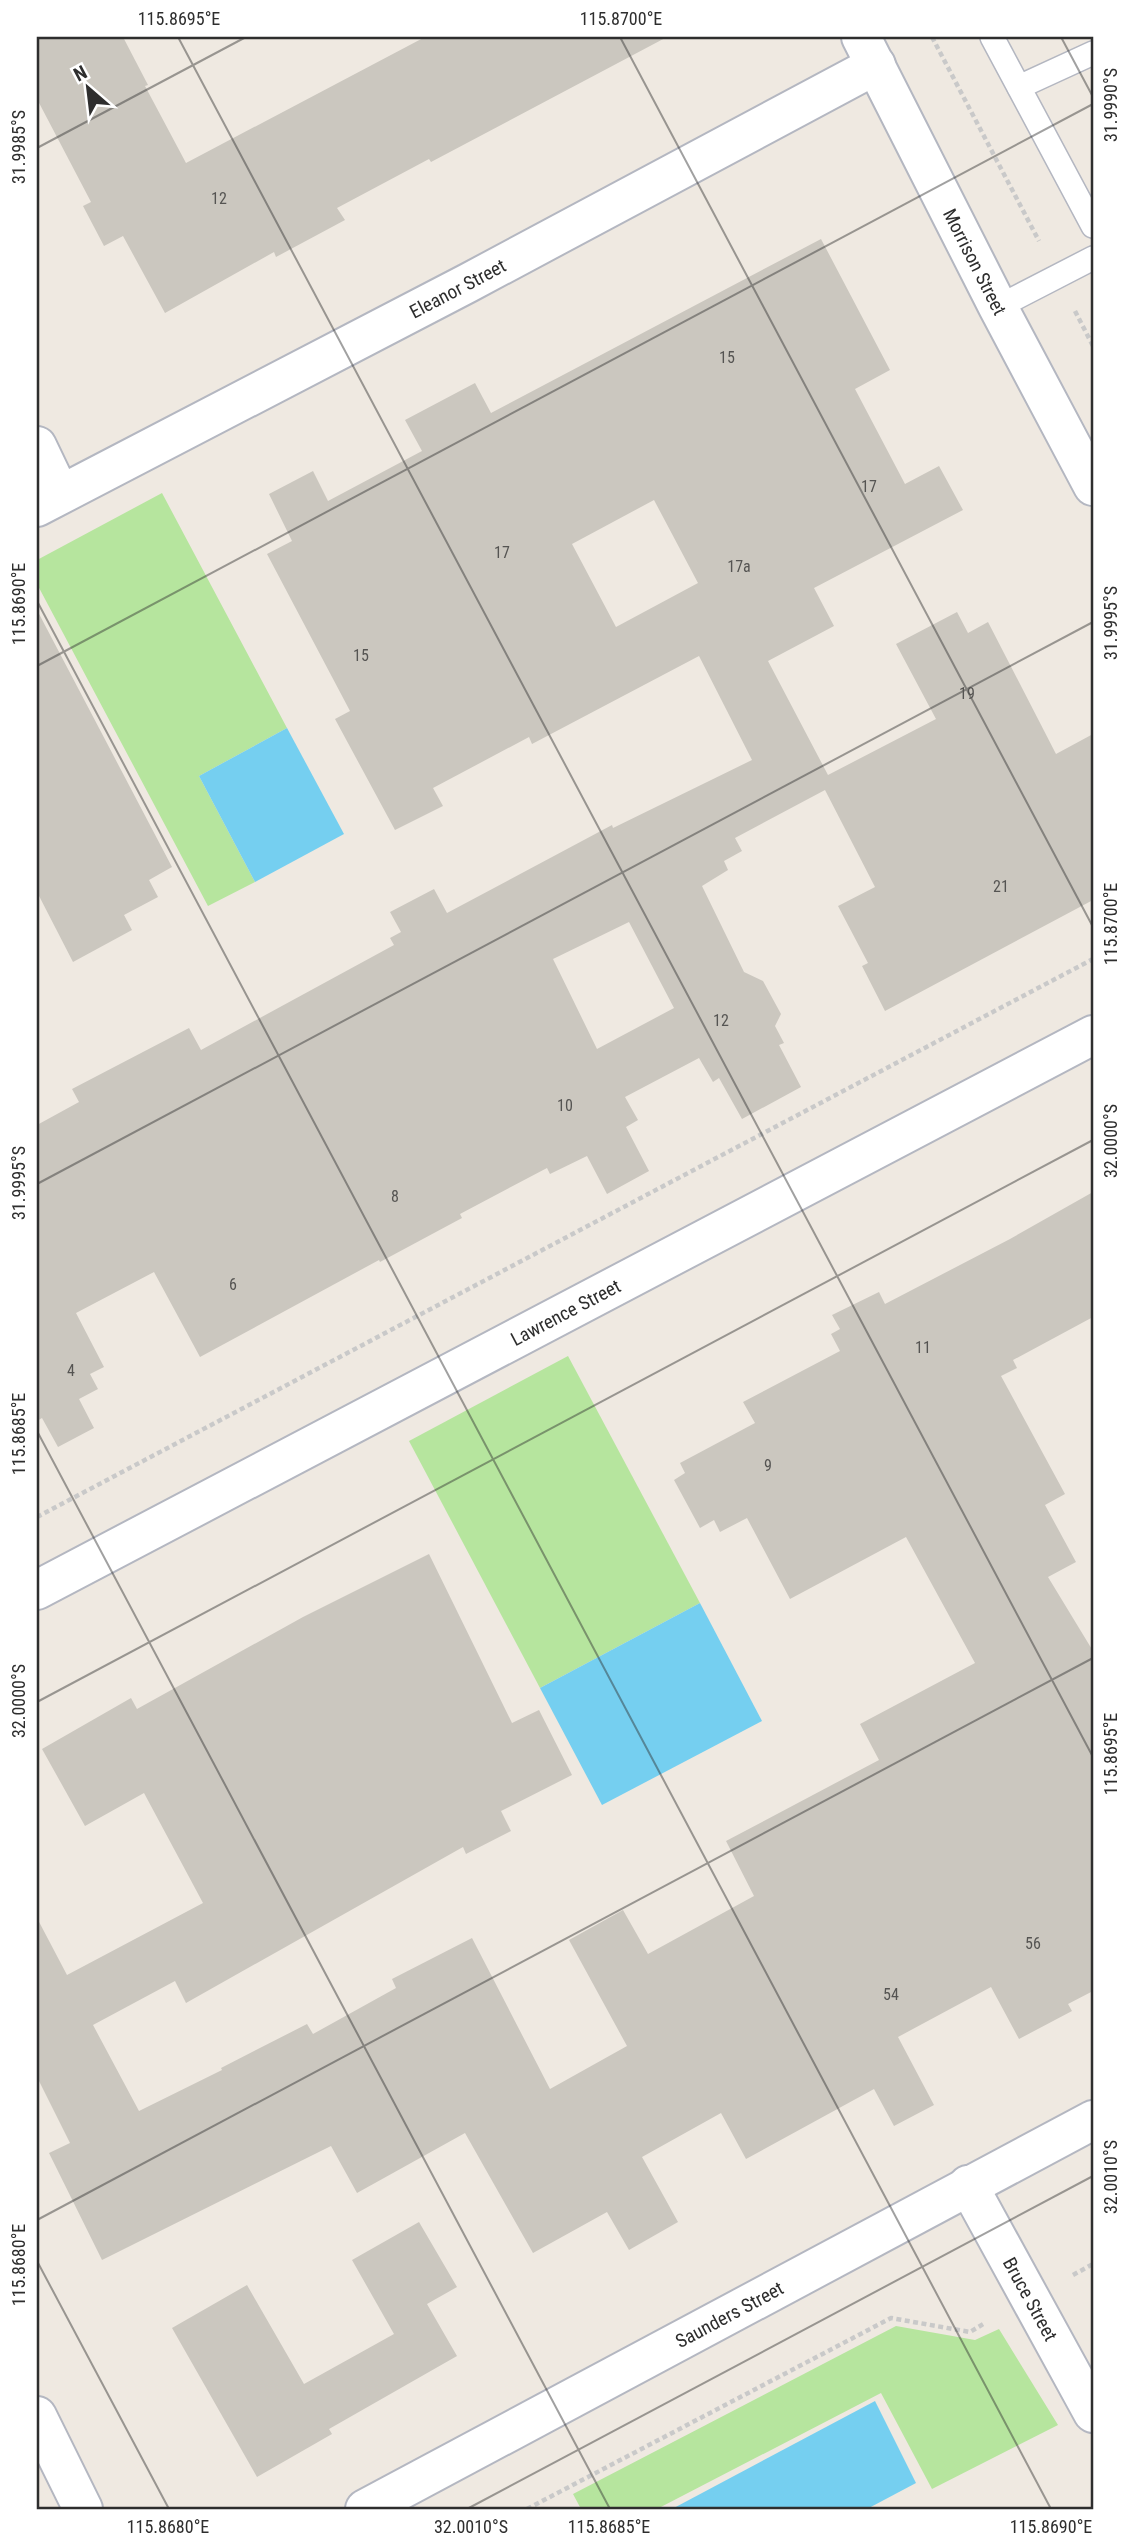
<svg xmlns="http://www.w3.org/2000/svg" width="1130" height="2546" font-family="'Roboto Condensed',sans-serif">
  <rect width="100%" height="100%" fill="#efe9e1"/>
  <g fill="#b6e59e">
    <polygon points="162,493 287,728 199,776 255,882 208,906 37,584 37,560"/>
    <polygon points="568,1356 700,1603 540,1688 409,1441"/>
    <polygon points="896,2326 975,2340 999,2329 1058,2425 932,2489 881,2393 657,2509 581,2509 573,2494"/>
  </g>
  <g fill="#75cff0">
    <polygon points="287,728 344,834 255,882 199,776"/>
    <polygon points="700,1603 762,1721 602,1805 540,1688"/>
    <polygon points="875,2401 916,2483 867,2509 672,2509"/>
  </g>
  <g fill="#cbc7bf" fill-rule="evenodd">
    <polygon points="37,37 123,37 148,85 145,86 186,163 425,37 667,37 431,162 429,159 337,208 345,220 276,257 274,252 165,313 123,236 104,246 83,206 91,202 37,99"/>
    <path d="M 821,239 L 890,370 L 855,389 L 905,484 L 939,466 L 963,510 L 814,588 L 834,626 L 768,661 L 828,775 L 936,719 L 896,644 L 957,612 L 968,633 L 988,622 L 1056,754 L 1093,734 L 1093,900 L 885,1011 L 862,966 L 868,963 L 838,906 L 875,887 L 825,790 L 735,838 L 742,851 L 724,861 L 728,870 L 702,886 L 744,972 L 763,981 L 781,1014 L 775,1026 L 784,1043 L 779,1045 L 801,1087 L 742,1119 L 719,1078 L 713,1082 L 699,1058 L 625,1097 L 638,1120 L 626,1127 L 649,1171 L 607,1194 L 587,1156 L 550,1174 L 547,1168 L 460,1214 L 462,1218 L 380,1262 L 379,1260 L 200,1357 L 154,1272 L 76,1313 L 104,1367 L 90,1374 L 98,1389 L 79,1399 L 94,1428 L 58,1447 L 42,1418 L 37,1421 L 37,1125 L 79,1102 L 72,1089 L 189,1028 L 201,1050 L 394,945 L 390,938 L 401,932 L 390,912 L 434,889 L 447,913 L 612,825 L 613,828 L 752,760 L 699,656 L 532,744 L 529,737 L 433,788 L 443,806 L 395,830 L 335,719 L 350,711 L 267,554 L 292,541 L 269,494 L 313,471 L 328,501 L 422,451 L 405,420 L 475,383 L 491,413 ZM 654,500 L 698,583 L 616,627 L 572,544 ZM 629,922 L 674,1008 L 597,1049 L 553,959 Z"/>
    <polygon points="37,610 172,867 149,880 158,897 124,915 132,930 73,962 37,892"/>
    <polygon points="1093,1192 1093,1317 1013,1360 1017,1368 1001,1376 1065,1494 1045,1505 1076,1562 1048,1577 1093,1651 1093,1991 1068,2004 1072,2011 1019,2039 991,1987 898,2037 934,2105 894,2126 874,2089 746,2159 721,2113 642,2157 678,2222 629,2250 607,2212 533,2253 465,2133 357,2193 331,2146 102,2260 49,2153 70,2143 37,2077 37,1918 67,1975 203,1903 144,1793 85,1826 42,1749 131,1698 137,1709 303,1617 429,1554 512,1723 539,1710 572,1775 501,1811 511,1831 466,1854 463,1847 186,2003 175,1981 93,2025 139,2111 222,2070 221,2068 307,2024 313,2034 396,1988 392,1979 472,1938 550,2089 627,2046 569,1940 623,1910 648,1954 754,1896 726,1841 879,1760 860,1724 975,1663 906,1537 790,1599 747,1518 720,1532 714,1520 700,1528 674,1480 685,1473 680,1463 755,1423 743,1402 840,1351 831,1334 840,1329 832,1315 879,1292 885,1304 1010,1239"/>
    <polygon points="419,2222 457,2287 427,2304 457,2356 329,2429 332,2434 257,2477 172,2328 247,2285 304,2384 394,2334 352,2260"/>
  </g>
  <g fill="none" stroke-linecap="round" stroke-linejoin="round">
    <g stroke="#b4b7c1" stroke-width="26">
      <g id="service">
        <polyline points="992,37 1093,226"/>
        <polyline points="1019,87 1093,53"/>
        <polyline points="998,307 1093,258"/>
      </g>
    </g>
    <g stroke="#b4b7c1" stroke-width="42">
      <g id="minor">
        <path id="s1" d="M 861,37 L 998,307 L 1093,486"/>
        <polyline points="37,446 60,494"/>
        <path id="s2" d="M 37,507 L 468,283 L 876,65"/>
        <path id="s3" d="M 37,1590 L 1093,1035"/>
        <path id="s4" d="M 968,2185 L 1093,2413"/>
        <polyline points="37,2416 83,2509"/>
        <path id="s5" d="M 365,2509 L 1093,2120"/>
      </g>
    </g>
    <g stroke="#c9c9c9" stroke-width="4.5" stroke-dasharray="5 3.5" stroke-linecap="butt">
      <polyline points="932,37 1039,241"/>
      <polyline points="1075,311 1093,346"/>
      <polyline points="37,1517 1093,959"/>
      <polyline points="1073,2275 1093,2264"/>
      <polyline points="527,2509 891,2318 970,2332 985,2323"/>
    </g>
    <use href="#service" stroke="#fff" stroke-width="23"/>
    <use href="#minor" stroke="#fff" stroke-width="38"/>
  </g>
  <path fill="none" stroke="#2e2e2e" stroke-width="2" stroke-opacity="0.45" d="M 178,37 L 1093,1757M 620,37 L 1093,927M 1061,37 L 1093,97M 37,148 L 246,37M 37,601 L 1051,2509M 37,666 L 1093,104M 37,1184 L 1093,622M 37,1431 L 610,2509M 37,1702 L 1093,1140M 37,2220 L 1093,1658M 37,2261 L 169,2509M 467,2509 L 1093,2176"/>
  <g text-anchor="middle" stroke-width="7" stroke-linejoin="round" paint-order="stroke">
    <g font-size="16" fill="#555452">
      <text x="219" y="204">12</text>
      <text x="727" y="363">15</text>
      <text x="869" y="492">17</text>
      <text x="502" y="558">17</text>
      <text x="739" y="572">17a</text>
      <text x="361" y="661">15</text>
      <text x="967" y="699">19</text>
      <text x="1001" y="892">21</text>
      <text x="721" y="1026">12</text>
      <text x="565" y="1111">10</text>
      <text x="395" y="1202">8</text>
      <text x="233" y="1290">6</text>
      <text x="923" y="1353">11</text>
      <text x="71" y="1376">4</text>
      <text x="768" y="1471">9</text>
      <text x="1033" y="1949">56</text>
      <text x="891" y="2000">54</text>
    </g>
    <g font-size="19" fill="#2e2e2e" stroke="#fff">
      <text dy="7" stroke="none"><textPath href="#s1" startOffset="252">Morrison Street</textPath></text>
      <text dy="7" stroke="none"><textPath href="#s2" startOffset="474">Eleanor Street</textPath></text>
      <text dy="7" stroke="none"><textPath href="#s3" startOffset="597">Lawrence Street</textPath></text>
      <text dy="7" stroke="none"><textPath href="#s4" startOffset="130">Bruce Street</textPath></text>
      <text dy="7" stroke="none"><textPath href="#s5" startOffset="413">Saunders Street</textPath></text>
    </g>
  </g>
  <rect width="1130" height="2546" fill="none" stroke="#ffffff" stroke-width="77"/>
  <g transform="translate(88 88) rotate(332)" stroke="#ffffff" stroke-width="5" paint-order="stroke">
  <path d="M0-5L12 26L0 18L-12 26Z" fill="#2e2e2e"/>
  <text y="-10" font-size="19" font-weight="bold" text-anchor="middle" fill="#2e2e2e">N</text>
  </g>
  <rect x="38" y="38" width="1054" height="2470" fill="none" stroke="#2e2e2e" stroke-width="2.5"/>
  <g font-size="18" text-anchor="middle" fill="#2e2e2e">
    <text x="179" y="25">115.8695°E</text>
    <text x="621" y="25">115.8700°E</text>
    <text transform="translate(1111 105) rotate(-90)" y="6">31.9990°S</text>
    <text transform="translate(19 147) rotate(-90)" y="6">31.9985°S</text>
    <text transform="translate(19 604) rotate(-90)" y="6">115.8690°E</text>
    <text transform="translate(1111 623) rotate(-90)" y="6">31.9995°S</text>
    <text transform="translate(1111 924) rotate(-90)" y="6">115.8700°E</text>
    <text transform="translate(1111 1141) rotate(-90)" y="6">32.0000°S</text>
    <text transform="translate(19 1183) rotate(-90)" y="6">31.9995°S</text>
    <text transform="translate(19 1434) rotate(-90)" y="6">115.8685°E</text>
    <text transform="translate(19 1701) rotate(-90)" y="6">32.0000°S</text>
    <text transform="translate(1111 1754) rotate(-90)" y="6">115.8695°E</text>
    <text transform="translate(1111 2177) rotate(-90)" y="6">32.0010°S</text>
    <text transform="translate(19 2265) rotate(-90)" y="6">115.8680°E</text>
    <text x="168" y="2533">115.8680°E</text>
    <text x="471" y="2533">32.0010°S</text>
    <text x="609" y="2533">115.8685°E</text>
    <text x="1051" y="2533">115.8690°E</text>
  </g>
</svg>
